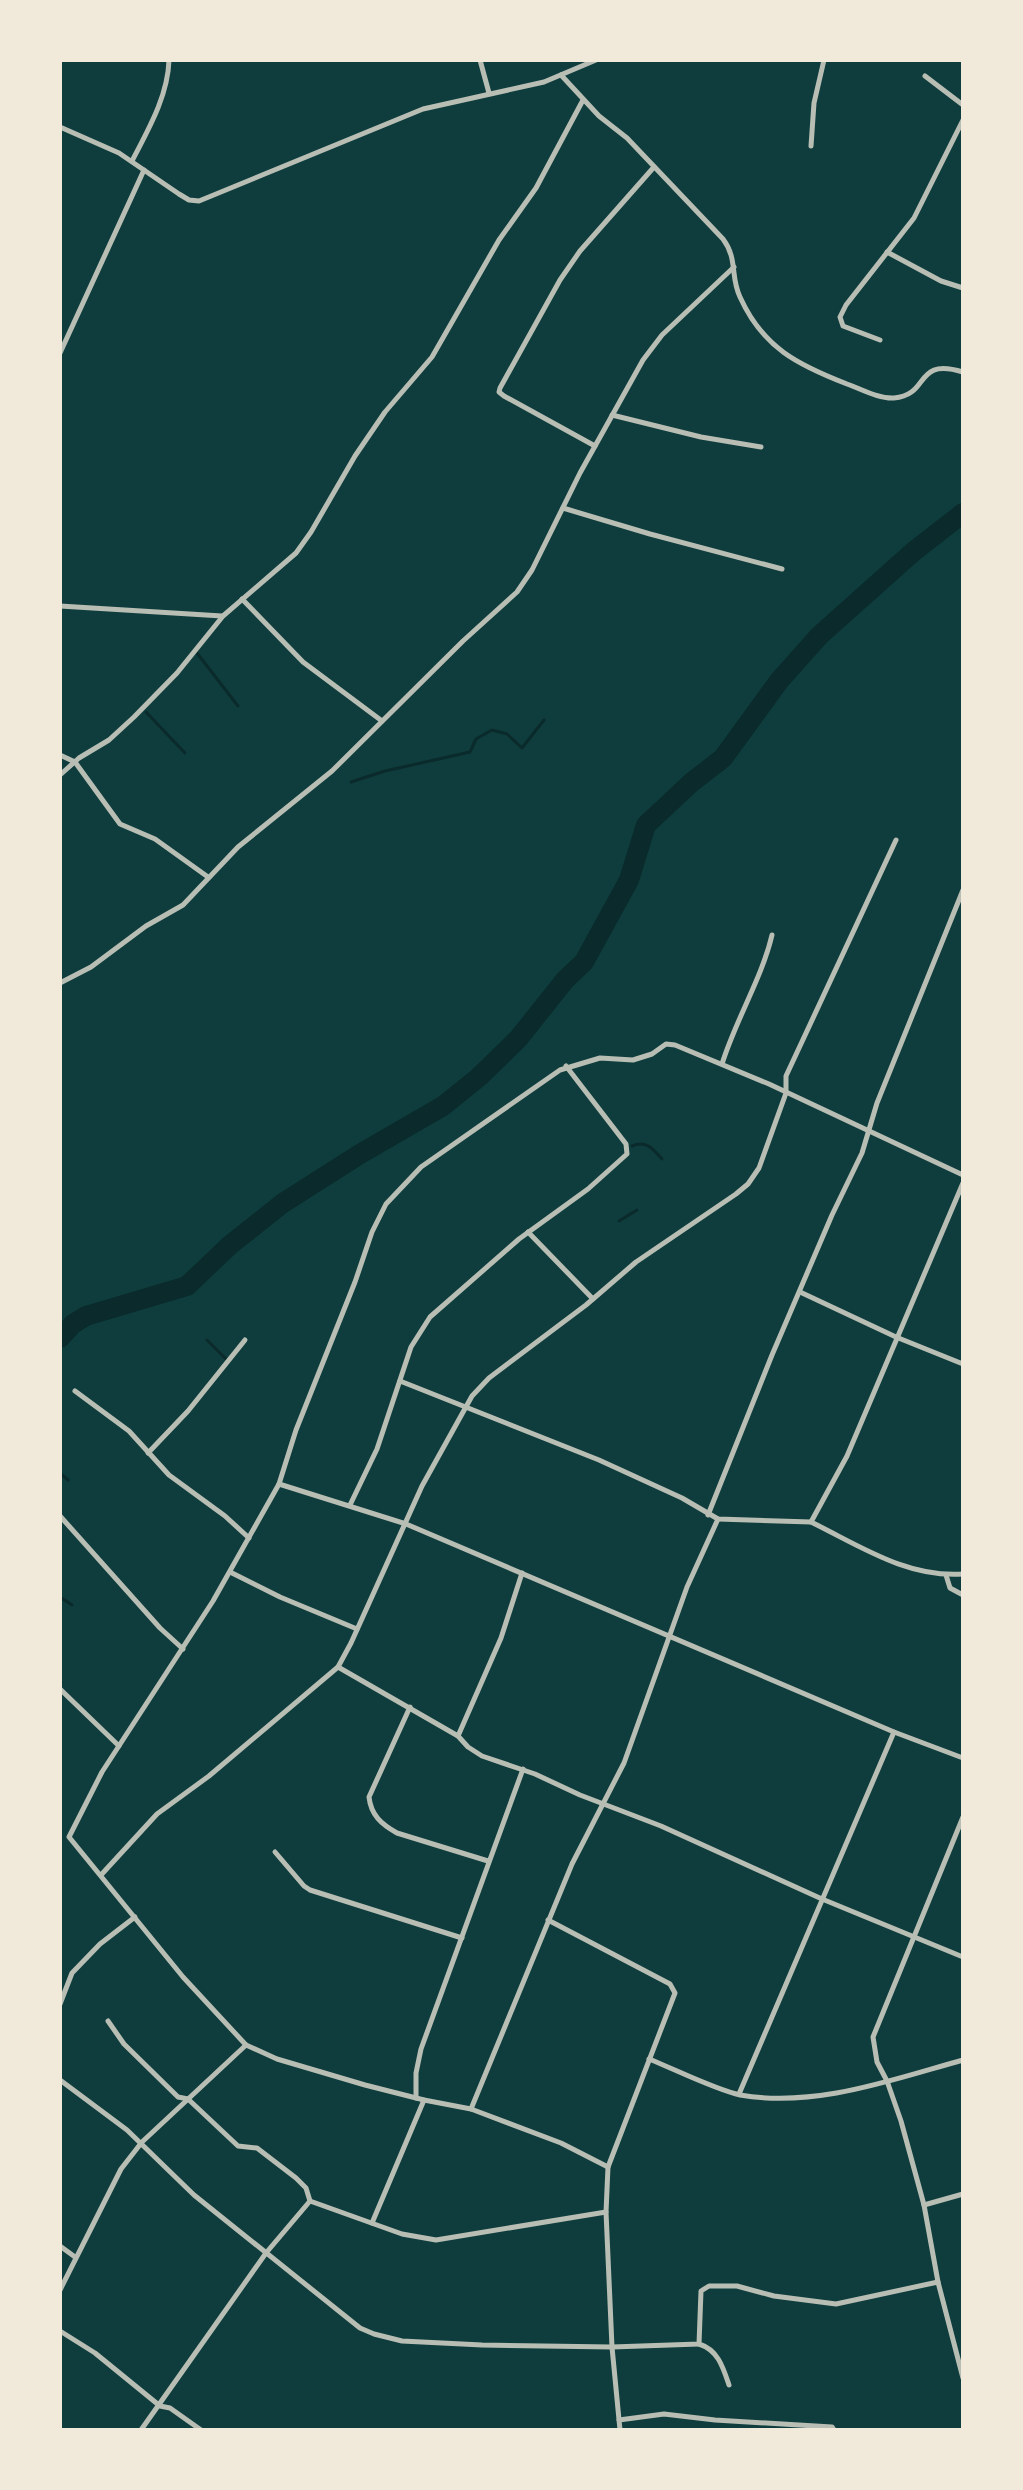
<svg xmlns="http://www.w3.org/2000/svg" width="1023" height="2490" font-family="Poppins,sans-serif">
  <rect width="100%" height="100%" fill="#0f3d3e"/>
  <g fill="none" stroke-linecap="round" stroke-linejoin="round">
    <g stroke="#0a2a2b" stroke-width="3">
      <polyline points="197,653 238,706"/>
      <polyline points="146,712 185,753"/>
      <polyline points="351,782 385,771 470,752 476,739 492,730 507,734 522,748 544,720"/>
      <path d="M 632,1146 C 647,1140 653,1149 662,1159"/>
      <polyline points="619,1221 637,1210"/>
      <polyline points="207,1340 226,1359"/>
      <polyline points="60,1473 68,1480"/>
      <polyline points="60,1597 72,1605"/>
      <polyline points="60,1684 61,1683"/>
    </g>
    <polyline stroke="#0a2a2b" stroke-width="20" points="60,1338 73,1324 86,1316 187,1286 230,1245 283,1203 360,1154 443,1106 479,1077 518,1039 565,980 584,962 629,880 646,825 692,782 723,758 779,681 819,636 913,552 963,513"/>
    <g stroke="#b8beb3" stroke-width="5">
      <polyline points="480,60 489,93"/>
      <path d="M 561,75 L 599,116 L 627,138 L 723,239 C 738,259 730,276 740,297 C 763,348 798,365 847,384 C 861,389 879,399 894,398 C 931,395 913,357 963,372"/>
      <polyline points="925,76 963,105"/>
      <polyline points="60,127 119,153 179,194 189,200 199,201 423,109 544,82 596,60"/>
      <polyline points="811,146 814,103 824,60"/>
      <path d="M 132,161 C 148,130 168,96 169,60"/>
      <polyline points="887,252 941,281 963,288"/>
      <polyline points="880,340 843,326 840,317 846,305 914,218 963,120"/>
      <polyline points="60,353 144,170"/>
      <polyline points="612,415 701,437 761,447"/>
      <polyline points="595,446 504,396 499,392 500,388 560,280 580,251 654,167"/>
      <polyline points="563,508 650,534 782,569"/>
      <polyline points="242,599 303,662 382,721"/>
      <polyline points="60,606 222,616"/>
      <polyline points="60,755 75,762 120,824 155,839 208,877"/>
      <polyline points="60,775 79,758 109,740 134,717 177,673 223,616 296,553 311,532 355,456 385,412 432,357 499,240 536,188 583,100"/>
      <polyline points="896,840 786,1076 786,1093 759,1168 748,1184 736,1194 636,1262 586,1305 489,1378 472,1396 422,1486 351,1643 338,1667 458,1736 468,1747 482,1756 535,1774 580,1795 661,1826 822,1899 963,1957"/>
      <polyline points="60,983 91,967 146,926 183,905 238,847 332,771 463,641 517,592 532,570 580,473 643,360 662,335 734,267"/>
      <path d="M 722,1064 C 736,1019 762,978 772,935"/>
      <path d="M 963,1183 L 847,1456 L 811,1522 C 860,1546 907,1578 963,1574"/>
      <polyline points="528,1232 593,1299"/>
      <polyline points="800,1292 896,1337 963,1364"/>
      <polyline points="400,1381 599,1460 682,1498 718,1519 811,1522"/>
      <polyline points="75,1391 129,1431 169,1475 225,1516 249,1538"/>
      <polyline points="148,1453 188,1411 245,1340"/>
      <polyline points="279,1484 406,1524 894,1732 963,1758"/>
      <polyline points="350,1505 377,1449 411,1347 430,1317 519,1239 588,1189 627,1154 626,1144 566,1066"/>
      <polyline points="708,1515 772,1355 832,1215 862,1153 877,1103 963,890"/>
      <polyline points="60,1516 160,1628 183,1649"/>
      <polyline points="230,1572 280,1597 357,1629"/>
      <polyline points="946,1575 950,1588 963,1595"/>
      <polyline points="60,1689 119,1746"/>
      <path d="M 410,1707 L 369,1797 C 371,1815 381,1824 397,1833 L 488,1861"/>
      <polyline points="458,1736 501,1638 522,1573"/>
      <polyline points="963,1817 873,2037 877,2062 887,2081 901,2121 924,2205 938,2282 963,2378"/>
      <polyline points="275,1852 304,1886 310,1890 462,1938"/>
      <polyline points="101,1875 157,1814 209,1776 338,1667"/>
      <polyline points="548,1920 670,1984 675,1993 608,2167 606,2212 612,2347 620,2430"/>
      <polyline points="60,2004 72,1973 100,1944 135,1917"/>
      <polyline points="108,2021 124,2044 178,2097 188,2099 238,2146 257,2148 296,2178 306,2188 310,2201 402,2234 436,2240 606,2212"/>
      <path d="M 649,2059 C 674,2069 716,2090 740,2095 C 816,2108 891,2080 963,2060"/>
      <polyline points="60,2080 127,2130 194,2195 360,2328 374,2334 402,2341 482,2345 612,2347 699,2344 701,2291 709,2286 737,2286 774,2296 836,2304 938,2282"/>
      <polyline points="739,2094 894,1732"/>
      <polyline points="416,2098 416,2073 421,2049 523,1769"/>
      <polyline points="471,2109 572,1864 624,1763 687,1587 718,1519"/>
      <polyline points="608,2167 561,2143 471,2109 424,2100 365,2085 277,2059 246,2045 183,1977 69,1837 102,1772 213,1601 279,1484 296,1430 355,1282 372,1232 386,1204 421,1167 560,1070 600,1058 633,1060 652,1054 666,1044 675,1045 769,1084 963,1175"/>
      <polyline points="924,2205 963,2194"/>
      <polyline points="372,2223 424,2100"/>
      <polyline points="60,2246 75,2257"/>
      <polyline points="60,2290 121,2169 142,2142 246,2045"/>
      <polyline points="60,2331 95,2353 160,2406 170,2408 201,2430"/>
      <path d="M 699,2344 C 718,2350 723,2367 729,2385"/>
      <polyline points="619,2420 664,2414 715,2420 832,2427 834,2430"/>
      <polyline points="141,2430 266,2253 310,2201"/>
    </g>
  </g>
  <rect width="1023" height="2490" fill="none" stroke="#f1e9da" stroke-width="124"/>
</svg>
